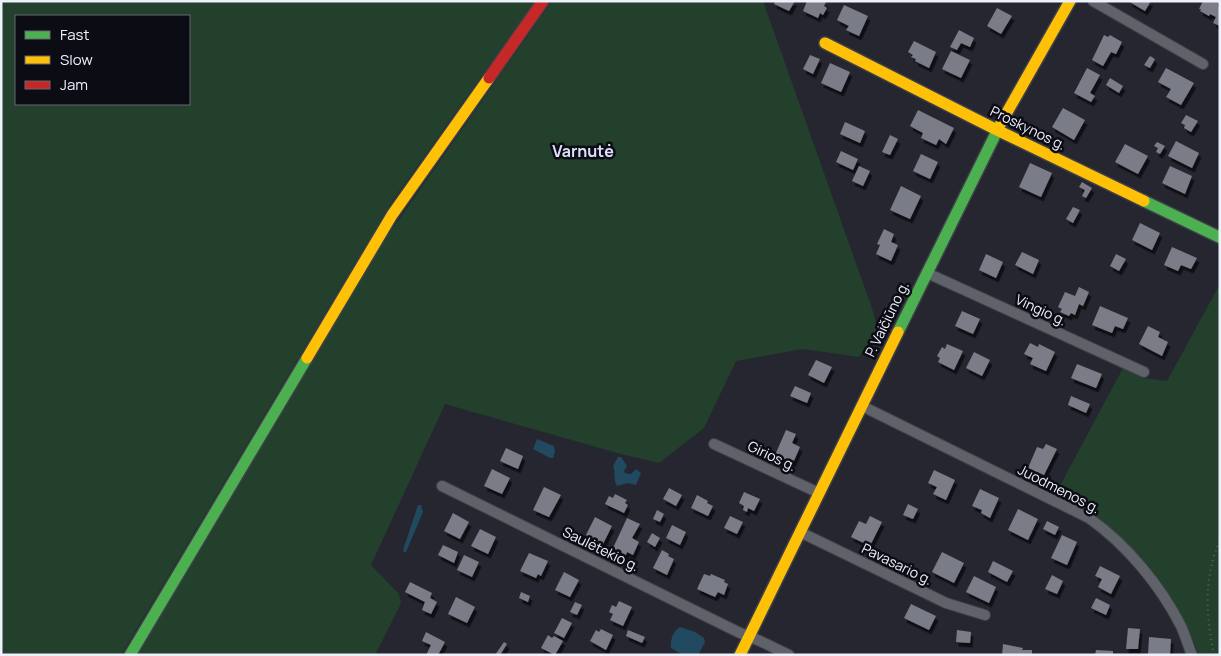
<svg xmlns="http://www.w3.org/2000/svg" width="1221" height="656" font-family="Manrope,sans-serif">
  <defs>
    <filter id="shadow"><feDropShadow dx="2.5" dy="4.5" stdDeviation="0" flood-color="#0009"/></filter>
  </defs>
  <rect width="100%" height="100%" fill="#252630"/>
  <g fill="#22402c" fill-rule="evenodd">
    <path d="M 1,1 L 535,1 L 391,203 L 121,655 L 1,655 ZM 16,16 L 189,16 L 189,104 L 16,104 Z"/>
    <polygon points="552,1 763,1 874,314 877,330 859,357 803,349 736,361 704,428 659,463 621,454 445,404 371,565 399,594 401,603 375,655 137,655 386,238"/>
    <path d="M 1220,284 L 1220,655 L 1199,655 C 1183,609 1147,556 1108,527 C 1092,515 1071,507 1054,497 L 1123,368 L 1143,378 L 1167,381 Z"/>
  </g>
  <g fill="#21495f">
    <polygon points="537,439 554,446 555,452 553,458 550,458 533,449"/>
    <path d="M 618,457 L 621,457 L 627,466 L 624,471 L 625,473 L 631,474 L 636,469 L 641,473 L 636,485 L 628,483 L 617,486 C 613,480 616,473 613,466 Z"/>
    <polygon points="418,505 421,505 423,512 406,552 404,552 403,550"/>
    <path d="M 680,627 L 695,632 L 704,638 L 705,642 L 698,655 L 683,655 L 671,648 C 670,640 673,631 680,627 Z"/>
  </g>
  <g fill="#7a7b88" filter="url(#shadow)">
    <polygon points="775,1 795,1 789,11 774,4"/>
    <polygon points="807,1 826,2 824,6 827,8 823,15 820,13 818,18 803,11"/>
    <polygon points="1128,1 1151,1 1145,11"/>
    <polygon points="1203,1 1220,1 1218,6 1220,7 1220,26 1213,23 1216,17 1210,14 1209,16 1200,11 1201,9 1199,9"/>
    <polygon points="844,5 868,16 859,36 846,30 849,26 837,20"/>
    <polygon points="997,8 1012,16 1001,34 987,26"/>
    <polygon points="959,30 974,38 970,47 961,43 957,50 950,47"/>
    <polygon points="1104,35 1108,37 1110,35 1122,42 1116,54 1111,52 1103,66 1092,60"/>
    <polygon points="914,41 936,52 929,68 915,61 916,59 911,57 913,55 908,52"/>
    <polygon points="951,51 970,60 961,78 942,69"/>
    <polygon points="810,55 820,59 813,74 803,69"/>
    <polygon points="1150,56 1155,59 1150,68 1144,65"/>
    <polygon points="830,63 850,72 841,92 821,83"/>
    <polygon points="1087,68 1100,75 1090,93 1095,96 1091,102 1074,93"/>
    <polygon points="1166,68 1194,83 1181,105 1166,97 1171,89 1158,82"/>
    <polygon points="1110,78 1123,86 1119,93 1106,85"/>
    <polygon points="1063,108 1085,120 1074,140 1052,127"/>
    <polygon points="918,110 954,128 946,144 939,139 936,145 921,138 923,133 910,126"/>
    <polygon points="1186,115 1198,121 1191,132 1184,128 1185,125 1181,123"/>
    <polygon points="845,122 865,131 860,143 840,134"/>
    <polygon points="890,135 898,139 890,155 882,152"/>
    <polygon points="1176,141 1199,153 1192,168 1168,156"/>
    <polygon points="1157,142 1165,146 1160,154 1156,152 1158,148 1154,146"/>
    <polygon points="1125,144 1148,156 1138,174 1115,162"/>
    <polygon points="841,151 858,159 853,170 836,162"/>
    <polygon points="921,154 938,162 930,179 913,171"/>
    <polygon points="1030,163 1052,173 1041,197 1019,187"/>
    <polygon points="859,166 870,171 863,186 852,181"/>
    <polygon points="1170,166 1192,176 1185,194 1162,183"/>
    <polygon points="1082,182 1092,188 1086,198 1082,196 1085,190 1079,187"/>
    <polygon points="901,186 921,196 910,219 890,210"/>
    <polygon points="1073,207 1080,210 1073,223 1066,219"/>
    <polygon points="1140,223 1160,233 1152,250 1132,240"/>
    <polygon points="884,229 894,234 891,242 898,245 891,261 876,254 880,245 877,244"/>
    <polygon points="1172,247 1197,258 1191,269 1181,265 1178,271 1164,265"/>
    <polygon points="1022,252 1039,260 1033,274 1015,265"/>
    <polygon points="986,254 1003,262 996,278 979,270"/>
    <polygon points="1116,254 1126,259 1119,271 1110,266"/>
    <polygon points="1079,287 1089,292 1083,306 1079,304 1075,315 1071,313 1069,316 1060,312 1062,309 1058,307 1065,292 1075,296"/>
    <polygon points="1100,306 1128,318 1123,329 1115,326 1112,333 1092,325"/>
    <polygon points="962,311 980,319 973,334 955,326"/>
    <polygon points="1148,326 1160,332 1158,337 1168,342 1162,356 1139,344"/>
    <polygon points="1030,343 1038,347 1039,344 1055,352 1046,371 1030,364 1033,358 1024,354"/>
    <polygon points="947,344 963,351 954,370 938,362 940,358 937,356 942,347 945,349"/>
    <polygon points="974,352 990,360 982,376 966,368"/>
    <polygon points="816,360 832,367 824,383 808,375"/>
    <polygon points="1077,364 1102,374 1096,388 1071,378"/>
    <polygon points="795,386 811,393 807,403 790,396"/>
    <polygon points="1071,396 1090,404 1086,413 1068,405"/>
    <polygon points="786,430 796,434 792,443 800,447 793,463 775,455"/>
    <polygon points="1046,444 1057,449 1044,475 1028,468 1037,447 1043,449"/>
    <polygon points="506,448 523,456 518,469 500,461"/>
    <polygon points="492,469 510,478 502,494 484,486"/>
    <polygon points="934,470 955,480 946,500 933,494 937,487 928,483"/>
    <polygon points="544,487 561,495 549,517 533,510"/>
    <polygon points="669,488 682,495 676,506 663,499"/>
    <polygon points="980,489 999,498 990,518 981,513 982,510 972,506"/>
    <polygon points="744,492 760,499 754,511 748,508 747,512 743,510 744,506 739,503"/>
    <polygon points="615,494 627,500 625,503 628,505 624,513 605,504 609,496 613,498"/>
    <polygon points="697,495 708,501 707,503 713,506 708,516 691,508"/>
    <polygon points="908,504 918,509 913,519 903,515"/>
    <polygon points="1018,509 1038,519 1028,540 1008,530"/>
    <polygon points="657,510 664,514 660,522 653,519"/>
    <polygon points="453,513 469,522 460,539 444,531"/>
    <polygon points="730,516 743,522 737,534 724,528"/>
    <polygon points="870,516 882,522 870,546 851,537 859,521 866,524"/>
    <polygon points="595,517 612,526 603,544 586,535"/>
    <polygon points="627,518 640,524 632,538 639,542 633,555 627,552 626,555 613,548"/>
    <polygon points="1047,521 1059,527 1055,535 1043,529"/>
    <polygon points="672,525 686,532 680,545 666,538"/>
    <polygon points="480,529 496,537 488,554 471,546"/>
    <polygon points="652,533 660,538 655,547 647,542"/>
    <polygon points="1062,535 1077,542 1067,565 1051,558"/>
    <polygon points="443,545 458,552 454,563 438,555"/>
    <polygon points="662,550 669,554 668,556 674,559 667,575 653,568"/>
    <polygon points="942,552 964,563 954,583 932,572"/>
    <polygon points="529,553 548,561 541,576 538,574 536,578 520,571"/>
    <polygon points="464,555 479,562 472,577 457,570"/>
    <polygon points="993,561 1013,571 1007,582 988,572"/>
    <polygon points="1100,566 1120,576 1111,594 1098,587 1102,579 1095,576"/>
    <polygon points="564,572 579,580 570,597 555,590"/>
    <polygon points="704,574 710,576 711,574 725,580 724,582 728,584 724,595 718,592 715,597 697,589"/>
    <polygon points="1052,575 1063,581 1057,594 1045,589"/>
    <polygon points="974,576 996,587 989,603 966,592"/>
    <polygon points="410,582 432,593 430,598 437,602 431,614 422,610 425,602 405,592"/>
    <polygon points="521,592 530,596 528,602 519,598"/>
    <polygon points="456,597 475,607 467,623 448,614"/>
    <polygon points="1096,598 1110,605 1106,615 1091,608"/>
    <polygon points="619,601 632,607 623,626 610,620 613,614 609,612 612,605 616,607"/>
    <polygon points="575,602 582,605 577,615 570,612"/>
    <polygon points="911,604 936,616 929,630 904,618"/>
    <polygon points="562,618 572,623 564,638 554,633"/>
    <polygon points="1128,628 1140,629 1138,649 1126,649"/>
    <polygon points="601,629 613,635 606,650 590,641 596,630 599,632"/>
    <polygon points="628,630 645,637 642,643 626,636"/>
    <polygon points="957,630 971,632 970,643 956,642"/>
    <polygon points="426,632 445,642 438,655 426,655 431,645 422,641"/>
    <polygon points="548,635 552,638 554,636 563,641 555,655 541,648"/>
    <polygon points="1149,637 1171,639 1170,655 1148,655"/>
    <polygon points="504,642 507,644 500,655 495,655"/>
    <polygon points="1003,644 1023,648 1022,650 1032,650 1032,655 1002,655"/>
    <polygon points="1096,650 1113,651 1113,655 1095,655"/>
  </g>
  <g fill="none" stroke-linecap="round" stroke-linejoin="round">
    <g stroke="#3f4149" stroke-width="12">
      <g id="street">
        <polyline points="1093,1 1203,64"/>
        <polyline points="927,273 1144,372"/>
        <path d="M 862,406 L 1089,518 C 1127,545 1160,585 1181,626 C 1185,635 1188,645 1192,655"/>
        <polyline points="714,444 819,493"/>
        <polyline points="442,486 738,632 760,641 789,655"/>
        <polyline points="800,532 946,603 985,615"/>
      </g>
    </g>
    <g stroke="#3f4149" stroke-width="14">
      <g id="fast">
        <polyline points="1144,201 1219,237"/>
        <polyline points="898,332 1001,123"/>
        <polyline points="130,655 307,358"/>
      </g>
    </g>
    <g stroke="#3f4149" stroke-width="14">
      <g id="slow">
        <polyline points="825,43 997,130 1144,201"/>
        <polyline points="1001,123 1070,1"/>
        <polyline points="307,358 392,215 489,78"/>
        <polyline points="740,655 898,332"/>
      </g>
    </g>
    <g stroke="#3f4149" stroke-width="14">
      <polyline id="jam" points="489,78 543,1"/>
    </g>
    <path stroke="#606066" stroke-width="2" stroke-dasharray="1 4" stroke-linecap="butt" d="M 1214,655 C 1206,614 1203,580 1220,540"/>
    <use href="#street" stroke="#606269" stroke-width="10"/>
    <use href="#fast" stroke="#4caf50" stroke-width="11"/>
    <use href="#slow" stroke="#ffc107" stroke-width="11"/>
    <use href="#jam" stroke="#c62828" stroke-width="11"/>
  </g>
  <g text-anchor="middle" stroke-width="5" stroke-linejoin="round" paint-order="stroke">
    <g font-size="14" fill="#eef0fc" stroke="#0c0c14">
      <text transform="translate(1028 128) rotate(26)" y="5">Proskynos g.</text>
      <text transform="translate(1041 310) rotate(25)" y="5">Vingio g.</text>
      <text transform="translate(887 319) rotate(-64)" y="5">P. Vaičiūno g.</text>
      <text transform="translate(772 456) rotate(25)" y="5">Girios g.</text>
      <text transform="translate(1059 489) rotate(27)" y="5">Juodmenos g.</text>
      <text transform="translate(601 549) rotate(26)" y="5">Saulėtekio g.</text>
      <text transform="translate(897 564) rotate(26)" y="5">Pavasario g.</text>
    </g>
    <g font-size="16" font-weight="bold" fill="#dee1f9" stroke="#0c0c14">
      <text x="583" y="157">Varnutė</text>
    </g>
  </g>
  <rect width="1221" height="656" fill="none" stroke="#eef0fc" stroke-width="5"/>
  <rect x="15" y="15" width="175" height="90" fill="#0c0c14" stroke="#666771"/>
  <rect x="25" y="31" width="25" height="8" fill="#4caf50" stroke="#666771"/>
  <text x="60" y="40" font-size="15" fill="#eef0fc">Fast</text>
  <rect x="25" y="56" width="25" height="8" fill="#ffc107" stroke="#666771"/>
  <text x="60" y="65" font-size="15" fill="#eef0fc">Slow</text>
  <rect x="25" y="81" width="25" height="8" fill="#c62828" stroke="#666771"/>
  <text x="60" y="90" font-size="15" fill="#eef0fc">Jam</text>
</svg>
